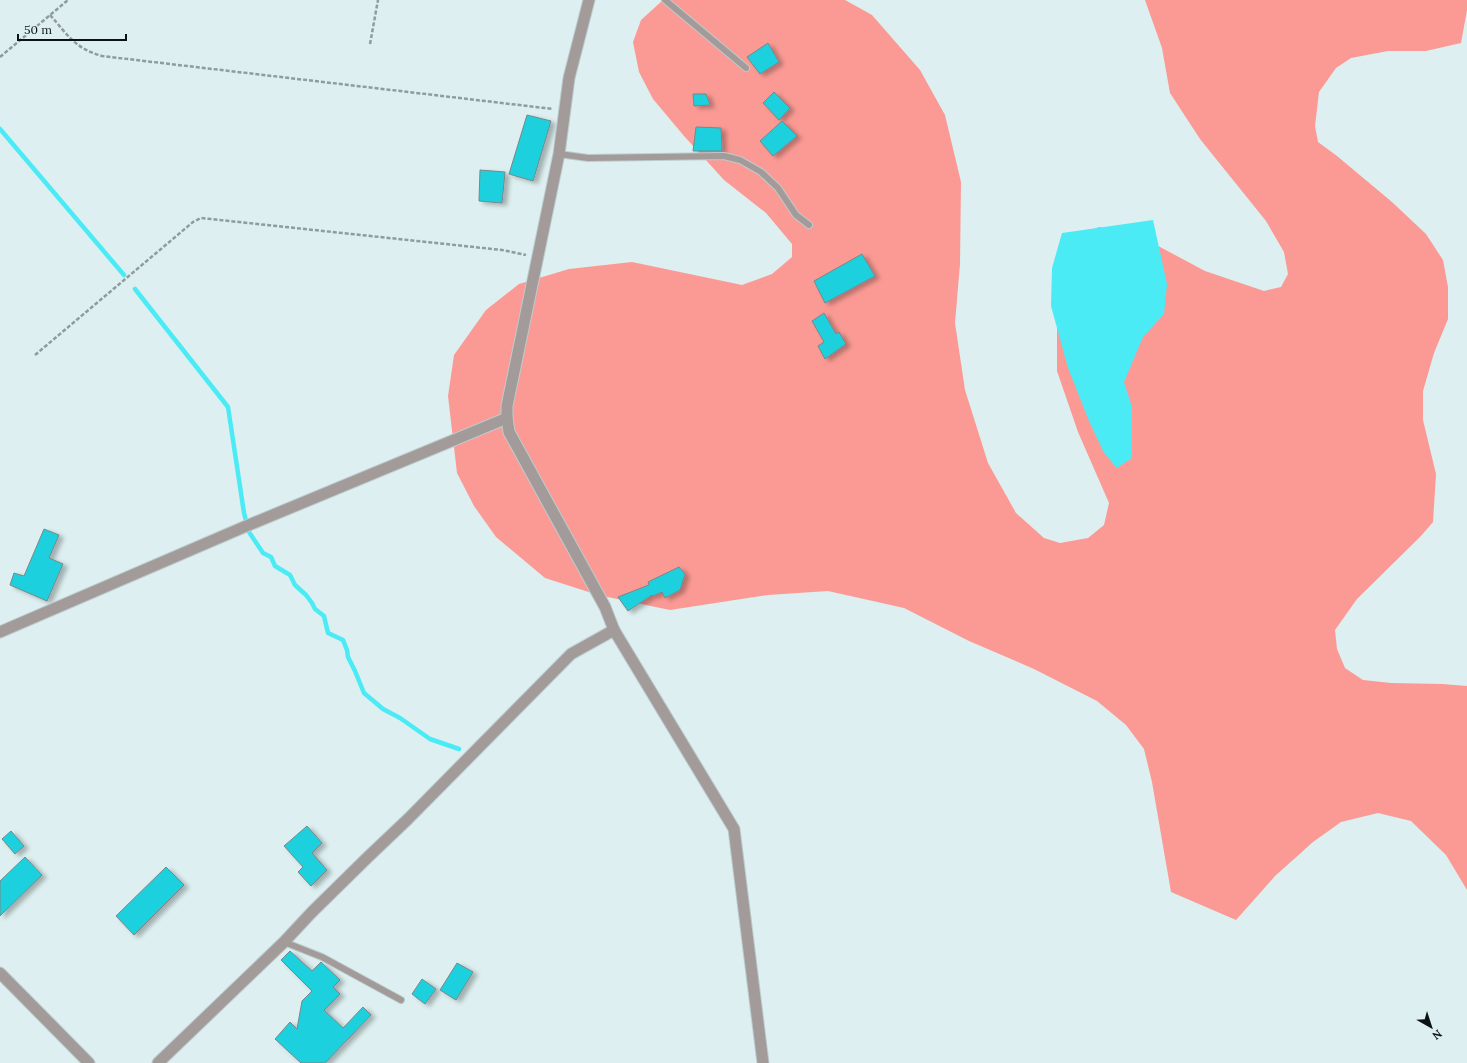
<svg xmlns="http://www.w3.org/2000/svg" width="1467" height="1063" font-family="Lora,serif">
  <defs>
    <filter id="shadow"><feDropShadow dx="4.5" dy="2.5" stdDeviation="2" flood-color="#0004"/></filter>
  </defs>
  <rect width="100%" height="100%" fill="#ddeff0"/>
  <polygon fill="#fb9a94" points="663,0 845,0 872,15 920,70 945,115 961,182 960,264 955,323 965,390 988,463 1016,513 1044,538 1060,543 1088,538 1104,525 1109,503 1078,432 1057,371 1057,295 1081,234 1099,227 1132,232 1205,271 1264,291 1281,287 1288,274 1284,252 1266,221 1200,139 1170,93 1162,48 1145,0 1467,0 1467,10 1461,43 1426,51 1388,51 1351,58 1336,68 1319,92 1315,126 1318,142 1337,156 1392,202 1426,234 1443,260 1448,287 1448,319 1434,353 1423,391 1423,420 1436,474 1433,522 1421,536 1357,599 1335,630 1337,649 1345,668 1363,680 1391,683 1442,684 1467,686 1467,890 1446,855 1411,821 1378,813 1341,822 1313,842 1275,876 1236,920 1171,892 1152,782 1144,749 1126,725 1097,701 1034,669 969,641 904,608 828,591 768,595 670,610 598,595 545,578 496,537 474,506 457,473 448,396 454,355 486,310 519,284 569,269 632,262 742,285 772,274 792,257 792,244 766,213 724,180 684,136 653,99 639,72 633,42 641,20"/>
  <polygon fill="#4bebf6" points="1153,220 1167,284 1164,314 1143,337 1124,382 1132,407 1132,458 1117,468 1104,453 1089,421 1068,368 1051,306 1052,268 1062,233"/>
  <g fill="none" stroke-linecap="round" stroke-linejoin="round">
    <g stroke="#4bebf6" stroke-width="4.5">
      <polyline points="0,129 124,275"/>
      <polyline points="135,289 228,407 244,513 249,532 263,553 271,557 275,566 290,575 295,585 306,595 312,603 315,609 324,616 328,633 343,640 347,650 348,657 355,671 364,693 383,709 400,718 430,739 459,749"/>
    </g>
  </g>
  <g fill="#1fd1dd" stroke="#778789" filter="url(#shadow)">
    <polygon points="768,43 779,62 760,74 747,57"/>
    <polygon points="774,92 790,108 779,120 763,103"/>
    <polygon points="693,94 706,94 710,105 694,106"/>
    <polygon points="527,115 551,121 533,181 509,174"/>
    <polygon points="782,121 797,136 773,156 760,141"/>
    <polygon points="696,127 721,128 722,151 693,151"/>
    <polygon points="480,170 505,172 502,203 479,201"/>
    <polygon points="862,254 875,276 825,303 814,281"/>
    <polygon points="824,313 836,334 839,332 846,344 825,359 818,346 824,342 812,321"/>
    <polygon points="44,529 59,535 49,558 63,564 47,601 10,585 14,573 24,576"/>
    <polygon points="679,567 685,574 680,590 665,598 662,592 653,596 652,595 628,611 618,597 649,585 648,582"/>
    <polygon points="307,826 322,843 312,853 327,870 311,886 298,872 303,867 284,846"/>
    <polygon points="11,831 24,846 15,854 2,839"/>
    <polygon points="25,857 42,875 0,916 0,881"/>
    <polygon points="166,867 184,885 134,935 116,916"/>
    <polygon points="290,951 312,971 321,962 340,980 333,987 340,994 324,1010 343,1028 363,1007 371,1015 325,1063 301,1063 275,1039 290,1022 297,1029 302,1001 312,991 281,960"/>
    <polygon points="457,963 473,972 456,1000 440,990"/>
    <polygon points="422,979 436,989 425,1004 412,994"/>
  </g>
  <g fill="none" stroke-linecap="round" stroke-linejoin="round">
    <g stroke="#bccccd" stroke-width="8">
      <g id="service">
        <polyline points="665,0 746,68"/>
        <polyline points="559,154 588,158 724,156 740,160 761,172 778,188 796,215 809,225"/>
        <polyline points="284,942 322,957 401,1000"/>
      </g>
    </g>
    <g stroke="#bccccd" stroke-width="13">
      <g id="minor">
        <polyline points="589,0 569,78 559,154 507,406 507,418 509,432 605,607 614,630 734,829 763,1063"/>
        <polyline points="0,632 244,527 507,418"/>
        <polyline points="0,973 89,1063"/>
        <polyline points="158,1063 284,942 312,912 368,857 408,819 571,654 614,630"/>
      </g>
    </g>
    <g stroke="#8e9c9d" stroke-width="2.5" stroke-dasharray="4 2" stroke-linecap="butt">
      <path d="M 50,15 C 68,35 74,48 102,56 L 553,109"/>
      <polyline points="370,44 378,0"/>
      <polyline points="0,57 68,0"/>
      <polyline points="35,355 193,222 201,218 502,250 526,255"/>
    </g>
    <use href="#service" stroke="#a29b9a" stroke-width="6"/>
    <use href="#minor" stroke="#a29b9a" stroke-width="11"/>
  </g>
  <g transform="translate(1431 1027) rotate(141)" stroke="#ddeff0" stroke-width="3" paint-order="stroke">
  <path d="M0-3L7 15L0 10L-7 15Z" fill="#0c1213"/>
  <text y="-6" font-size="11" font-weight="bold" text-anchor="middle" fill="#0c1213">N</text>
  </g>
  <path d="M18 34v6h108v-6" fill="none" stroke="#0c1213" stroke-width="2"/>
  <text x="24" y="34" font-size="12" fill="#0c1213" stroke="#ddeff0" stroke-width="3" paint-order="stroke">50 m</text>
</svg>
